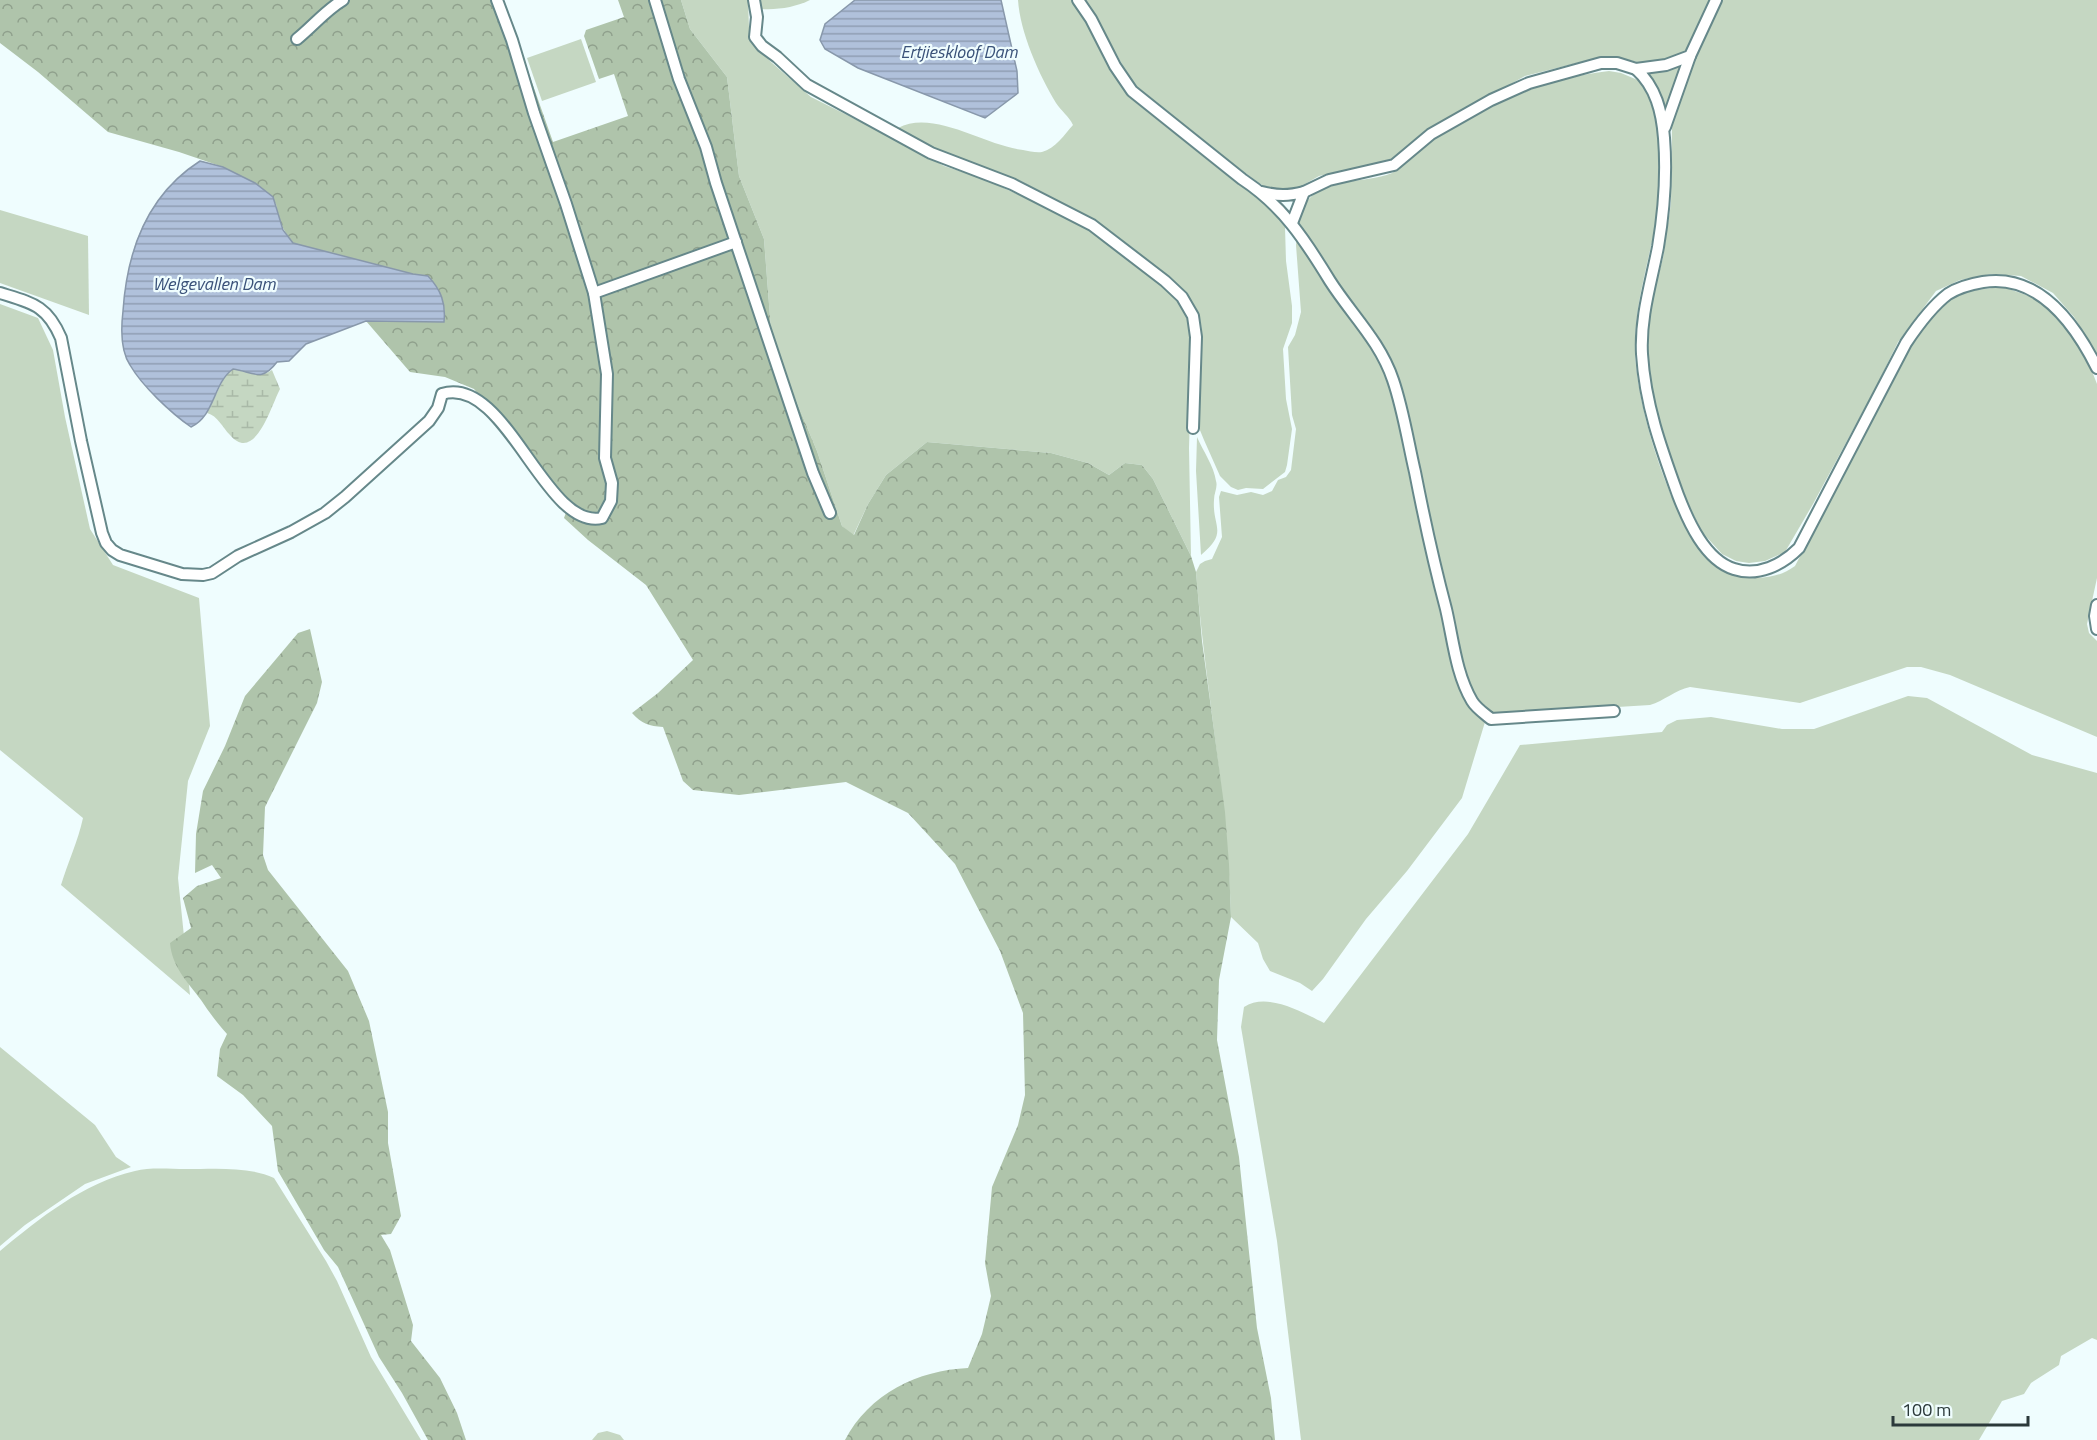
<svg xmlns="http://www.w3.org/2000/svg" width="2097" height="1440" font-family="'Titillium Web',sans-serif">
  <defs>
    <pattern id="forest-crowns" width="20" height="18" patternUnits="userSpaceOnUse" patternTransform="scale(1.5)"><rect width="20" height="18" fill="#afc4ab"/><path d="M2 6a3 3 0 1 1 6 0M12 15a3 3 0 1 1 6 0" fill="none" stroke="#8fa08c"/></pattern>
    <pattern id="wetland-marsh" width="20" height="14" patternUnits="userSpaceOnUse" patternTransform="scale(1.5)"><rect width="20" height="14" fill="#c5d7c2"/><path d="M1 5h8M5 5V1M11 12h8M15 12V8" fill="none" stroke="#a9b9a7"/></pattern>
    <pattern id="water-rules" width="6" height="5" patternUnits="userSpaceOnUse" patternTransform="scale(1.5)"><rect width="6" height="5" fill="#b0c1db"/><path d="M0 2.5h6" fill="none" stroke="#8f9eb3"/></pattern>
  </defs>
  <rect width="100%" height="100%" fill="#effdfe"/>
  <g fill="#c5d7c2">
    <polygon points="681,0 748,0 749,28 756,46 771,62 811,97 897,140 944,166 984,179 1068,217 1106,241 1170,291 1187,315 1192,345 1189,448 1191,556 1153,479 1142,465 1125,463 1109,475 1088,463 1051,453 927,442 886,475 868,504 853,536 842,526 817,451 772,343 764,239 739,176 727,77 690,29"/>
    <path d="M 759,0 L 810,0 C 796,7 778,10 762,9 Z"/>
    <path d="M 1018,0 L 1071,0 L 1089,28 L 1104,59 L 1132,98 L 1255,195 L 1273,211 L 1285,227 L 1286,261 L 1292,306 L 1292,323 L 1283,349 L 1286,399 L 1292,429 L 1287,465 L 1285,472 L 1263,489 L 1246,488 L 1238,490 L 1231,487 L 1220,476 L 1204,440 L 1197,423 L 1202,343 L 1201,323 L 1189,299 L 1169,278 L 1112,232 L 1021,181 L 942,153 L 898,132 L 898,128 C 934,109 985,146 1023,150 C 1029,151 1036,153 1042,152 C 1055,149 1065,134 1073,125 C 1069,116 1061,111 1056,103 C 1039,75 1020,32 1018,0 Z"/>
    <path d="M 1083,0 L 1711,0 L 1689,49 L 1680,55 L 1646,64 L 1616,57 L 1597,58 L 1525,76 L 1437,125 L 1389,161 L 1319,176 L 1298,188 L 1278,191 L 1265,187 L 1248,175 L 1141,94 C 1119,64 1106,29 1083,0 Z"/>
    <polygon points="1722,0 2097,0 2097,354 2074,317 2053,293 2021,276 1991,274 1960,280 1936,291 1898,342 1876,387 1813,504 1785,552 1765,561 1749,563 1736,561 1722,554 1702,532 1686,499 1665,443 1653,398 1647,345 1649,311 1663,258 1671,203 1672,123 1687,77"/>
    <polygon points="581,39 596,82 542,101 527,58"/>
    <polygon points="1684,64 1666,114 1655,83 1645,71 1672,69"/>
    <path d="M 1609,71 L 1621,73 L 1640,81 C 1661,116 1662,150 1661,190 C 1661,201 1658,211 1656,222 C 1648,265 1634,307 1635,351 C 1636,406 1674,534 1718,567 C 1729,575 1744,579 1757,578 C 1771,577 1783,575 1795,566 L 1912,343 L 1948,299 L 1961,292 L 1992,288 L 2006,288 L 2038,299 L 2066,328 L 2086,356 L 2097,384 L 2097,578 L 2087,624 L 2089,633 L 2097,641 L 2097,737 L 1950,675 L 1921,667 L 1907,667 L 1800,703 L 1690,687 C 1675,690 1664,701 1650,705 L 1503,714 C 1477,712 1477,701 1467,679 L 1384,351 L 1370,326 L 1350,302 L 1324,259 L 1298,223 C 1298,216 1301,212 1304,206 C 1321,175 1364,185 1392,173 C 1408,165 1419,148 1434,138 C 1488,104 1546,78 1609,71 Z"/>
    <polygon points="0,210 88,236 89,315 0,283"/>
    <path d="M 1297,234 L 1377,355 L 1389,381 L 1398,412 L 1402,442 L 1419,520 L 1460,690 L 1468,705 L 1485,722 L 1462,798 L 1407,871 L 1366,919 L 1323,979 L 1312,991 L 1300,983 L 1270,971 L 1263,959 L 1258,943 L 1231,917 C 1228,801 1205,687 1196,572 L 1200,564 L 1205,561 L 1212,559 L 1222,537 L 1219,497 L 1221,491 L 1237,495 L 1251,492 L 1263,495 L 1272,491 L 1278,480 L 1286,477 L 1291,470 L 1296,429 L 1292,415 L 1288,347 L 1295,335 L 1301,312 L 1296,245 Z"/>
    <path d="M 0,304 L 38,318 L 53,350 L 65,417 L 90,529 L 113,565 L 199,598 L 210,726 L 188,781 L 178,878 L 190,995 L 61,885 C 68,862 78,841 83,818 L 0,750 Z"/>
    <path d="M 1197,437 C 1203,451 1214,466 1216,481 C 1218,487 1214,493 1214,500 C 1212,527 1229,532 1201,555 L 1196,471 Z"/>
    <path d="M 1908,696 L 1927,698 L 2032,755 L 2097,773 L 2097,1340 L 2092,1338 L 2061,1356 L 2059,1365 L 2031,1383 L 2024,1394 L 2002,1401 L 1979,1440 L 1301,1440 L 1277,1241 L 1241,1027 L 1244,1007 C 1267,992 1302,1012 1324,1023 L 1468,834 L 1520,745 L 1662,732 L 1667,725 L 1677,720 L 1711,717 L 1782,729 L 1814,729 Z"/>
    <polygon points="0,1047 95,1125 116,1157 131,1167 85,1184 25,1225 0,1246"/>
    <path d="M 186,1169 C 214,1169 248,1166 274,1178 L 326,1261 L 337,1281 L 371,1357 L 421,1440 L 0,1440 L 0,1251 C 40,1218 83,1183 135,1171 C 150,1167 169,1169 186,1169 Z"/>
    <polygon points="607,1431 620,1435 624,1440 592,1440 598,1433"/>
  </g>
  <g fill="url(#forest-crowns)">
    <path d="M 0,0 L 503,0 L 553,142 L 628,116 L 614,74 L 599,79 L 584,36 L 586,30 L 624,17 L 618,0 L 681,0 L 690,29 L 727,77 L 739,176 L 764,239 L 772,343 L 817,451 L 842,526 L 854,535 L 868,504 L 886,475 L 927,442 L 1051,453 L 1088,463 L 1109,475 L 1125,463 L 1142,465 L 1153,479 L 1191,556 L 1196,572 L 1202,641 L 1225,812 L 1229,864 L 1231,917 L 1219,980 L 1217,1040 L 1239,1157 L 1257,1328 L 1271,1398 L 1275,1440 L 845,1440 C 869,1394 918,1370 968,1368 L 982,1334 L 991,1296 L 985,1263 L 992,1187 L 1018,1125 L 1025,1095 L 1023,1013 L 1000,951 L 955,864 L 908,813 L 846,782 L 739,795 L 693,790 L 683,781 L 663,727 C 649,726 642,724 632,713 L 658,693 L 693,660 L 646,585 L 588,540 L 564,518 L 569,504 L 474,389 L 445,377 L 410,372 L 366,321 L 444,322 C 446,303 441,290 428,276 L 413,274 L 293,243 C 283,230 278,220 276,204 L 223,167 L 179,152 L 108,132 L 38,72 L 0,43 Z"/>
    <path d="M 310,629 L 322,682 L 317,703 L 265,807 L 263,855 L 268,870 L 348,971 L 369,1021 L 388,1112 L 388,1143 L 401,1216 L 391,1234 L 381,1235 L 390,1250 L 413,1325 L 411,1341 L 440,1378 L 457,1413 L 466,1440 L 428,1440 L 402,1393 L 379,1357 L 338,1267 L 324,1250 L 278,1171 L 272,1126 L 243,1095 L 217,1076 L 220,1049 L 227,1034 C 217,1023 209,1012 201,1000 C 187,981 172,967 170,943 L 191,928 L 183,898 L 197,886 L 221,878 L 212,865 L 195,873 L 196,834 L 203,791 L 225,746 L 245,696 L 298,633 Z"/>
  </g>
  <path fill="url(#wetland-marsh)" d="M 233,369 C 247,371 259,379 272,370 L 280,389 C 271,406 255,464 230,435 C 222,427 218,416 207,413 L 226,374 Z"/>
  <g fill="url(#water-rules)" stroke="#8898ab" stroke-width="1.5">
    <polygon points="855,0 1001,0 1017,71 1018,93 985,118 858,68 825,49 820,40 825,24"/>
    <path d="M 200,161 L 223,167 L 255,183 L 273,197 L 283,230 L 293,243 L 413,274 L 428,276 C 441,290 446,303 444,322 L 366,321 L 306,344 L 289,361 L 277,362 C 261,383 254,372 233,369 C 213,383 215,416 191,427 C 171,413 142,386 130,365 C 120,350 121,328 123,311 C 127,250 147,195 200,161 Z"/>
  </g>
  <g fill="none" stroke-linecap="round" stroke-linejoin="round">
    <g stroke="#66888a" stroke-width="14">
      <g id="minor">
        <polyline points="655,0 679,79 706,147 716,183 813,473 830,513"/>
        <polyline points="754,0 757,17 755,37 762,46 777,57 807,85 931,153 1012,184 1092,225 1165,281 1182,297 1193,316 1196,337 1193,428"/>
        <path d="M 1078,0 L 1091,19 L 1115,66 L 1132,91 L 1242,179 C 1283,206 1305,240 1330,281 C 1351,314 1380,341 1393,380 C 1403,409 1408,442 1415,472 C 1424,518 1434,564 1446,609 C 1453,639 1456,674 1472,701 C 1476,708 1485,714 1491,719 L 1614,711"/>
        <path d="M 1716,0 L 1690,56 L 1666,65 L 1636,69 C 1656,87 1662,112 1664,138 C 1667,175 1664,211 1658,247 C 1651,283 1640,317 1642,354 C 1645,404 1661,448 1678,495 C 1688,521 1705,560 1734,569 C 1758,577 1782,565 1799,548 L 1906,343 C 1918,325 1931,307 1948,294 C 1959,287 1971,284 1983,282 C 2039,273 2075,324 2097,368"/>
        <path d="M 297,39 C 313,26 326,10 343,0"/>
        <polyline points="1665,127 1690,56"/>
        <path d="M 1262,192 C 1278,196 1288,196 1304,192 L 1292,223"/>
        <polyline points="1304,192 1329,180 1394,165 1431,134 1491,100 1529,83 1601,63 1617,63 1636,69"/>
        <path d="M 0,293 C 32,303 47,305 61,338 L 81,441 L 102,533 L 106,543 L 112,550 L 120,555 L 182,574 L 203,575 L 212,573 L 238,556 L 291,532 L 325,513 L 345,497 L 429,421 L 438,408 L 442,394 C 506,374 545,531 602,518 L 611,501 L 612,483 L 605,458 L 607,374 L 594,293 L 566,204 L 534,113 L 512,40 L 497,0"/>
        <polyline points="594,293 736,242"/>
        <polyline points="2097,605 2095,616 2097,629"/>
      </g>
    </g>
    <use href="#minor" stroke="#fff" stroke-width="10"/>
  </g>
  <g text-anchor="middle" stroke-width="4.5" stroke-linejoin="round" paint-order="stroke">
    <g font-size="18" font-style="italic" fill="#3a5279" stroke="#effdfe">
      <text x="959" y="58">Ertjieskloof Dam</text>
      <text x="214" y="290">Welgevallen Dam</text>
    </g>
  </g>
  <path d="M1893 1416v9h135v-9" fill="none" stroke="#2b393a" stroke-width="3"/>
  <text x="1902" y="1416" font-size="18" fill="#2b393a" stroke="#effdfe" stroke-width="4.5" paint-order="stroke">100 m</text>
</svg>
